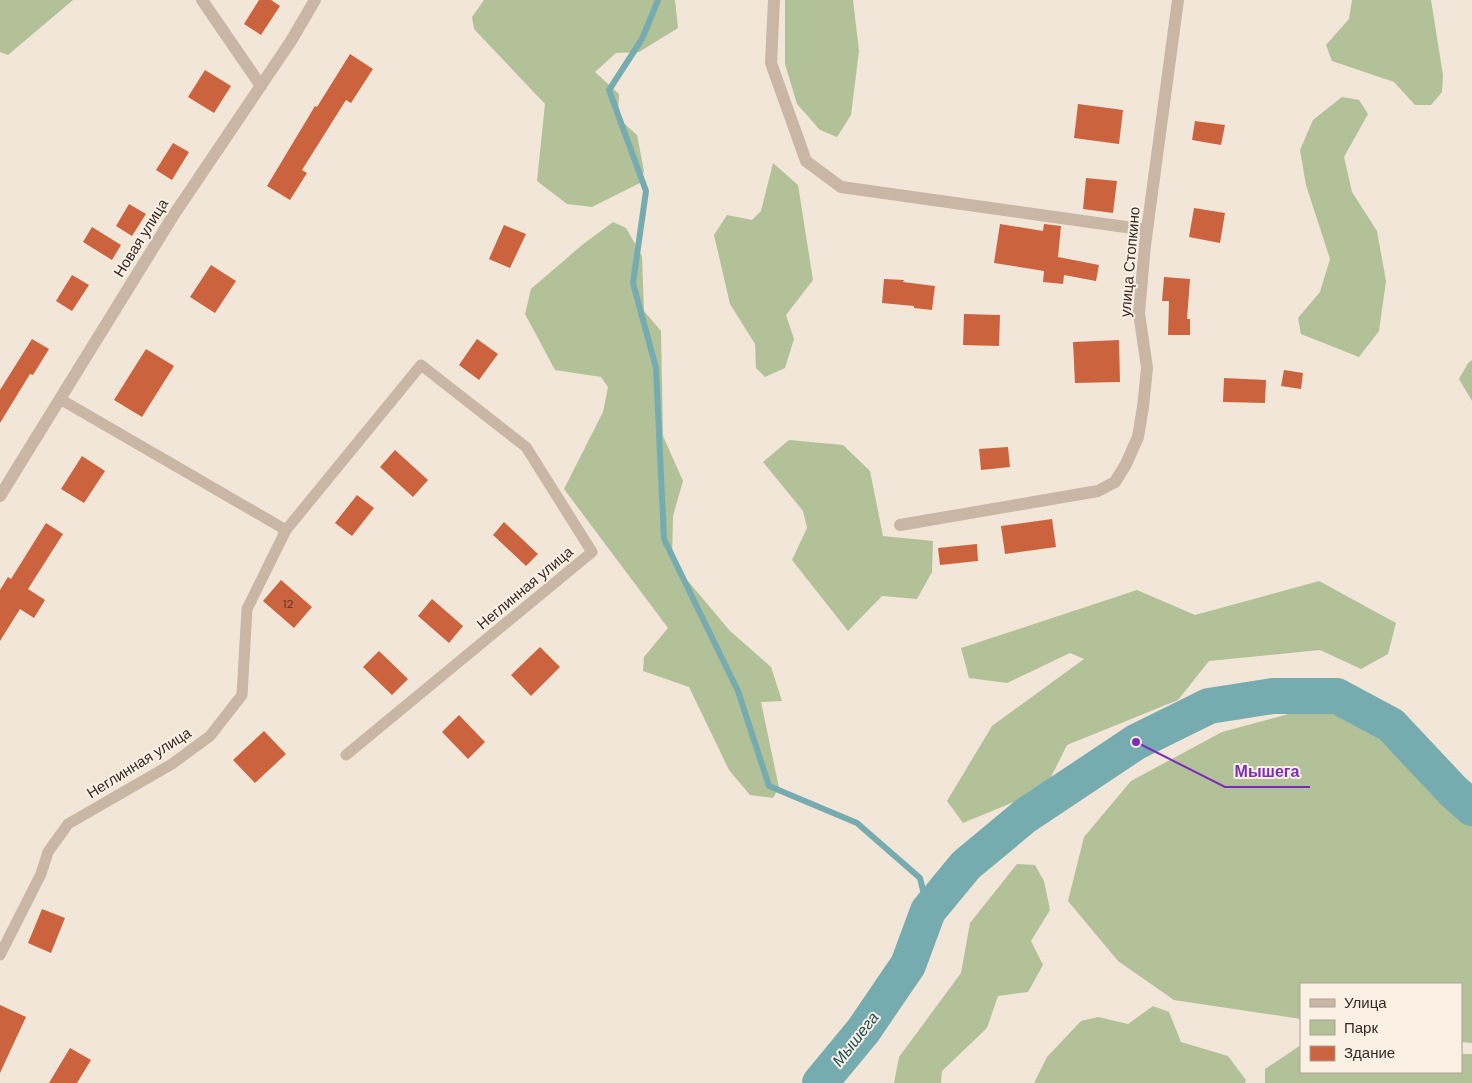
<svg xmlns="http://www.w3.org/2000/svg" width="1472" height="1083" font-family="'DM Sans',sans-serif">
  <rect width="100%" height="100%" fill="#f2e6d8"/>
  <g fill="#b2c198">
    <polygon points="0,0 73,0 8,55 0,52"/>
    <polygon points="484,0 675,0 678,28 639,52 616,53 595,72 619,94 618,118 637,135 644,171 640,183 592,207 567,204 537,181 545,104 474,29 472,17"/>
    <polygon points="785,0 853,0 859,51 851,115 837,137 820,130 797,104 785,64"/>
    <polygon points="1352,0 1431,0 1443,75 1442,92 1431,105 1415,105 1394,82 1332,61 1326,45 1349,19"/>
    <polygon points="1342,97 1359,100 1368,114 1344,157 1352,192 1377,231 1386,281 1379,331 1359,357 1301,334 1298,318 1320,292 1330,259 1306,185 1300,150 1313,120"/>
    <polygon points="773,163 798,185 813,280 786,315 794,339 785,368 765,377 756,368 755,344 730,304 714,235 727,215 752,220 761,211"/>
    <polygon points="613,222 626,228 642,256 644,311 661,331 663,436 683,481 673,516 672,562 730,631 771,667 782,701 761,702 779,788 773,798 750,795 729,770 689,687 643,671 644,657 668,628 564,489 603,412 608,387 601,377 555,370 525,314 531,289 582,245"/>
    <polygon points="1472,360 1472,401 1459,379 1468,363"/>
    <polygon points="789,440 843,445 870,471 883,536 933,541 932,572 917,599 882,596 848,631 792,560 807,528 803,511 763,462"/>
    <polygon points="1319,581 1396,623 1388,654 1361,669 1320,650 1209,661 1178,700 1067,745 1045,789 963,823 947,801 992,726 1084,659 1070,653 1007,683 969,678 961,648 1137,590 1195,615"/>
    <polygon points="1315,707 1355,718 1472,820 1472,1043 1461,1042 1461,984 1301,984 1301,1019 1174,1000 1118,961 1068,901 1084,837 1131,781 1222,732"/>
    <polygon points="1017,864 1035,865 1044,881 1050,910 1031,941 1043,965 1028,992 998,996 987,1028 942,1071 941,1083 894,1083 899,1057 961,973 970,923"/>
    <polygon points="1153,1006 1169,1012 1181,1042 1228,1056 1246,1080 1245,1083 1034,1083 1047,1057 1081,1021 1098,1017 1128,1024"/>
    <polygon points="1301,1045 1301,1072 1461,1072 1461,1054 1472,1054 1472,1083 1265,1083 1265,1069"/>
  </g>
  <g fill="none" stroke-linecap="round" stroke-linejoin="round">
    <polyline stroke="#76acb0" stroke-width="6" points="658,0 642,39 609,90 646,191 633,283 656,368 664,539 738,691 769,786 857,823 920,878 928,911"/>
    <polyline stroke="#76acb0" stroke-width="36" points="820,1083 863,1031 908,965 928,911 966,865 1025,816 1136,742 1209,706 1273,696 1337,696 1391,725 1453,791 1472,808"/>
  </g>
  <g fill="#ca633e">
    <polygon points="259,0 271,0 280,6 261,35 244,24"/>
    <polygon points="350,54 373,69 351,103 346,100 302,170 307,173 290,200 267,186 315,106 317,107"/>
    <polygon points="205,70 231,86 214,113 188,97"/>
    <polygon points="1078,104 1123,110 1119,144 1074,138"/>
    <polygon points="1195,121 1225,125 1221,145 1192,140"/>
    <polygon points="173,143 189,152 172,180 156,170"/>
    <polygon points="1086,178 1117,181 1113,213 1083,209"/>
    <polygon points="129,204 146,214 132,236 116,226"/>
    <polygon points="1194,208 1225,213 1220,243 1189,237"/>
    <polygon points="1000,224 1043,231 1044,224 1061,226 1058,257 1099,265 1096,281 1064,275 1063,284 1043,282 1044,271 994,263"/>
    <polygon points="504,225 526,234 510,268 489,259"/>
    <polygon points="92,227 121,245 112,260 83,242"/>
    <polygon points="211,265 236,281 215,313 190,297"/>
    <polygon points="72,275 89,285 72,311 56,301"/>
    <polygon points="1164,277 1190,279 1187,319 1190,319 1190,335 1168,335 1169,301 1162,301"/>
    <polygon points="884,279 904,280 903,282 935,286 932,310 914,308 914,306 882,303"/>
    <polygon points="964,314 1000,315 999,346 963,345"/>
    <polygon points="32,339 49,349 33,375 30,374 0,423 0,390"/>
    <polygon points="477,339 498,354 479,380 459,365"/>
    <polygon points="1119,340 1120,382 1075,383 1073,342"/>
    <polygon points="146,349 174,366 142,417 114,400"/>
    <polygon points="1284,370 1303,373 1301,389 1281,386"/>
    <polygon points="1224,378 1266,380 1265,403 1223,402"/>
    <polygon points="1008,447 1010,467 981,470 979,449"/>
    <polygon points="395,450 428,480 413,497 380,467"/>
    <polygon points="82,456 105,471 84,503 61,489"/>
    <polygon points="357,495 374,508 352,536 335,523"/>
    <polygon points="1052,519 1056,547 1005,554 1001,526"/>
    <polygon points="504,522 538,554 526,566 493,535"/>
    <polygon points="46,523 63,534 28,589 45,600 34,618 20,609 0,641 0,590 8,577 11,579"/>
    <polygon points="977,544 978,561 940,565 938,548"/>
    <polygon points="281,580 312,607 294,628 263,601"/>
    <polygon points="432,599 463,626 449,643 418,616"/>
    <polygon points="540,647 560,667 531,696 511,675"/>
    <polygon points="379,651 408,679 392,695 363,667"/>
    <polygon points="459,715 485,742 468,759 442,732"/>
    <polygon points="264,731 286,754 255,783 233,760"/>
    <polygon points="42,909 65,918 51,953 28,943"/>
    <polygon points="0,1005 26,1017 0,1073"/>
    <polygon points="70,1048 91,1060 77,1083 49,1083"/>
  </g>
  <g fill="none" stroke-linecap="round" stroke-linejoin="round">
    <g stroke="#cab6a4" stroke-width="11">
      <polyline points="60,399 286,530"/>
      <polyline points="0,955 41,874 48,852 68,824 172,764 210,736 242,695 247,609 286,530 421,365 526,447 592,552 346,755"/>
    </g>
    <g stroke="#cab6a4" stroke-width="12">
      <polyline points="202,0 261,86"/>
      <polyline points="774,0 771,63 806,161 841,187 1147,230"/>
      <polyline points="0,496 173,216 291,41 315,0"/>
      <polyline points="900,525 1098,491 1115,482 1126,464 1138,437 1143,407 1147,368 1139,313 1145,245 1178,0"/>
    </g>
  </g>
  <g text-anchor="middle" stroke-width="4" stroke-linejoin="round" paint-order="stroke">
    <g font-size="12" fill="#5a392c">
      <text x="288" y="608">12</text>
    </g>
    <g font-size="15" fill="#352b26" stroke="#faf0e4">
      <text transform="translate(141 238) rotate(-58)" y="5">Новая улица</text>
      <text transform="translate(1130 262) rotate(-85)" y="5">улица Стопкино</text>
      <text transform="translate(525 588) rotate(-40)" y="5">Неглинная улица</text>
      <text transform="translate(139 763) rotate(-32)" y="5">Неглинная улица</text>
    </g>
    <g font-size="16" font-style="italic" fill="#1a5258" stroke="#faf0e4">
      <text transform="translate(855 1039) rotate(-52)" y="6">Мышега</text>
    </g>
  </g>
  <path fill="none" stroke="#7b2cbf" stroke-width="2" d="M1136 742L1225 787H1310"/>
  <circle fill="#7b2cbf" stroke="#faf0e4" stroke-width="2" cx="1136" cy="742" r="5"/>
  <g font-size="16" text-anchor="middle" font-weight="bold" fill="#7b2cbf" stroke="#faf0e4" stroke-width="4" stroke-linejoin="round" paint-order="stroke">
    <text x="1267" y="777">Мышега</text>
  </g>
  <rect x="1300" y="983" width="162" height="90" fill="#faf0e4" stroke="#aba198"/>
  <rect x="1310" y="999" width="25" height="8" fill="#cab6a4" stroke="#aba198"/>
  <text x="1344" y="1008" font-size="15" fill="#352b26">Улица</text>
  <rect x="1310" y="1020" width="25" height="15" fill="#b2c198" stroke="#aba198"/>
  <text x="1344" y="1033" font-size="15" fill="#352b26">Парк</text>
  <rect x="1310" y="1046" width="25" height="15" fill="#ca633e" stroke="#aba198"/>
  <text x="1344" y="1058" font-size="15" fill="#352b26">Здание</text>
</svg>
